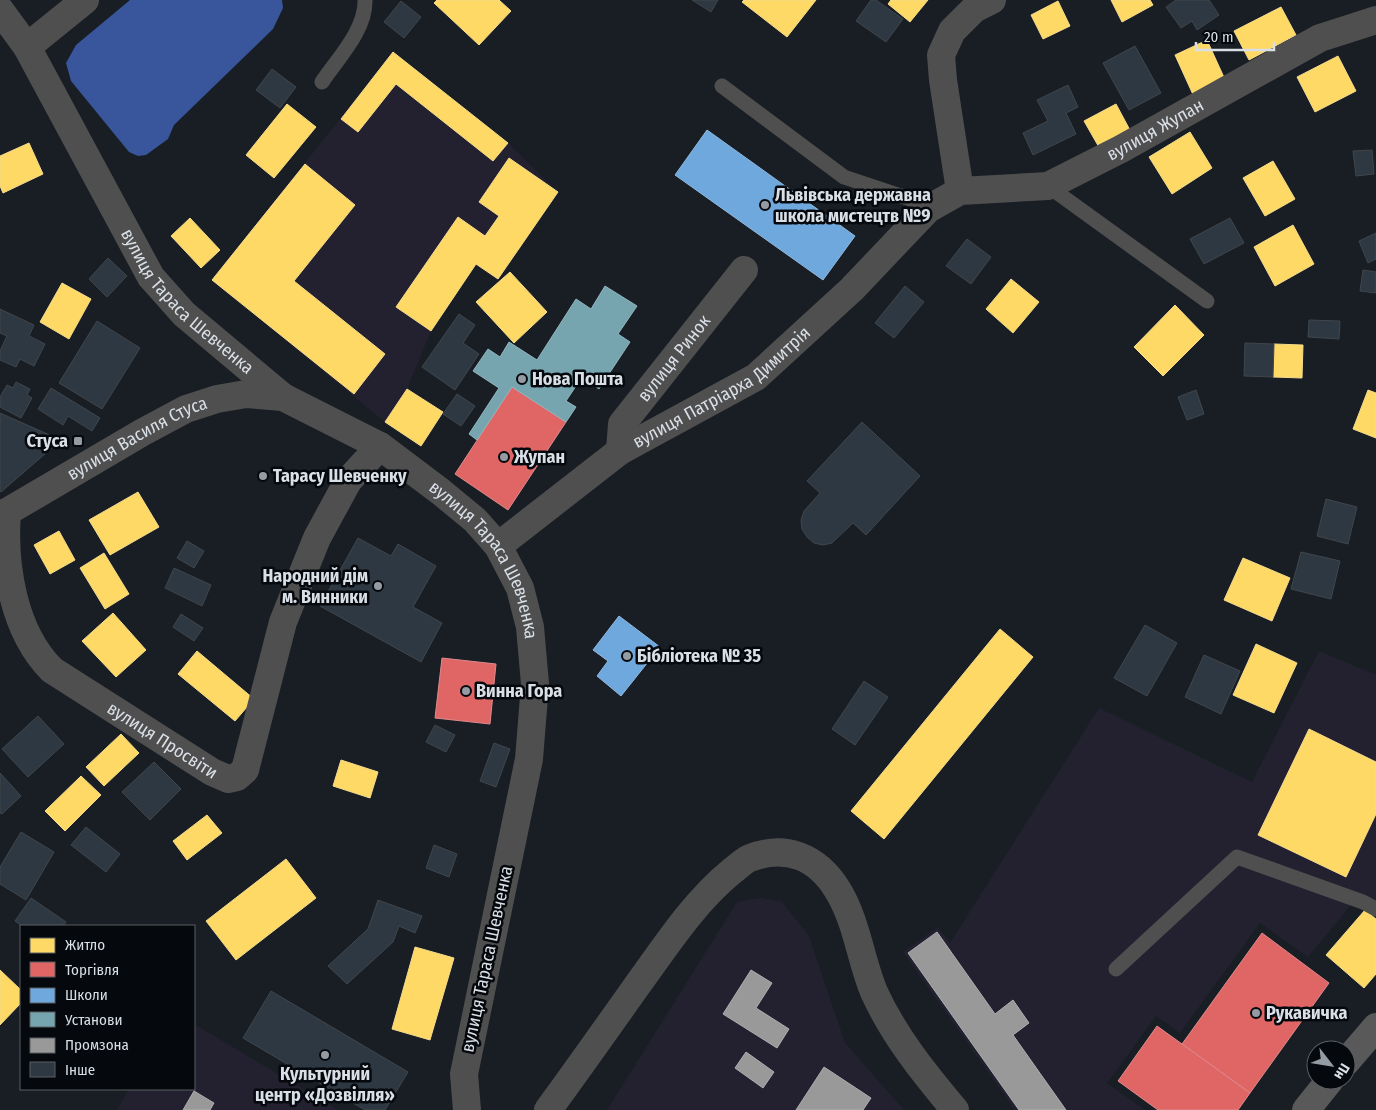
<svg xmlns="http://www.w3.org/2000/svg" width="1376" height="1110" font-family="'Fira Sans Condensed',sans-serif">
  <rect width="100%" height="100%" fill="#181e24"/>
  <g fill="#232130">
    <polygon points="393,52 508,143 558,192 498,279 476,265 431,331 407,389 385,422 212,280"/>
    <polygon points="1319,651 1376,675 1376,900 1360,894 1308,957 1260,923 1180,1033 1156,1016 1107,1083 1145,1110 1015,1110 903,952 938,927 950,943 1099,708 1252,782"/>
    <polygon points="761,898 782,902 809,936 845,1043 904,1110 607,1110 737,902"/>
    <polygon points="194,1024 338,1110 117,1110 129,1089 194,1089"/>
  </g>
  <polygon fill="#39569c" points="130,0 282,0 283,8 273,29 174,125 168,139 146,155 138,156 129,152 71,81 66,63 76,45"/>
  <g fill="#ffd966" stroke="#f4db8c">
    <polygon points="437,0 499,0 511,11 479,45 434,3"/>
    <polygon points="744,0 816,0 787,37 742,2"/>
    <polygon points="891,0 928,0 910,22 888,4"/>
    <polygon points="1111,0 1150,0 1153,5 1122,22"/>
    <polygon points="1058,1 1070,26 1043,39 1031,15"/>
    <polygon points="1281,7 1296,35 1249,60 1234,31"/>
    <polygon points="1207,40 1227,84 1195,99 1175,55"/>
    <polygon points="393,52 508,143 493,161 396,84 358,132 341,119"/>
    <polygon points="1338,56 1356,91 1315,112 1297,77"/>
    <polygon points="287,104 316,127 274,178 246,155"/>
    <polygon points="1116,104 1131,132 1100,149 1084,121"/>
    <polygon points="1190,132 1212,168 1172,194 1149,157"/>
    <polygon points="29,143 43,174 3,193 0,186 0,156"/>
    <polygon points="509,158 558,192 498,279 476,264 431,331 396,307 458,217 485,236 499,216 479,202"/>
    <polygon points="1273,161 1295,199 1265,216 1243,178"/>
    <polygon points="305,164 355,205 294,281 385,354 354,394 212,280"/>
    <polygon points="190,218 220,250 201,268 171,236"/>
    <polygon points="1293,225 1314,264 1275,286 1254,247"/>
    <polygon points="510,272 547,312 514,343 476,302"/>
    <polygon points="1011,279 1039,302 1013,333 986,309"/>
    <polygon points="62,283 91,299 69,339 40,322"/>
    <polygon points="1175,305 1204,335 1163,376 1134,347"/>
    <polygon points="1274,344 1303,345 1302,378 1273,377"/>
    <polygon points="407,389 443,412 421,446 385,422"/>
    <polygon points="1368,390 1376,393 1376,438 1353,429"/>
    <polygon points="138,492 159,527 110,555 89,520"/>
    <polygon points="59,531 75,560 50,574 34,545"/>
    <polygon points="104,553 129,594 105,609 80,568"/>
    <polygon points="1243,558 1290,578 1272,621 1224,600"/>
    <polygon points="113,613 146,650 116,677 82,641"/>
    <polygon points="1000,629 1033,657 884,839 851,811"/>
    <polygon points="1256,644 1297,663 1274,713 1233,695"/>
    <polygon points="197,651 254,699 235,721 178,674"/>
    <polygon points="1309,729 1376,762 1376,814 1346,877 1258,835"/>
    <polygon points="121,734 139,753 104,786 86,767"/>
    <polygon points="341,760 378,772 370,798 333,786"/>
    <polygon points="81,776 101,795 65,831 45,811"/>
    <polygon points="207,815 222,833 187,860 173,841"/>
    <polygon points="286,859 316,898 236,960 206,921"/>
    <polygon points="1365,910 1376,919 1376,974 1364,988 1326,955"/>
    <polygon points="415,947 454,958 430,1040 392,1029"/>
    <polygon points="0,970 21,990 21,1003 0,1025"/>
  </g>
  <g fill="#e06666" stroke="#de8a8c">
    <polygon points="512,387 566,422 508,510 455,474"/>
    <polygon points="442,658 496,664 490,724 435,718"/>
    <polygon points="1262,933 1329,983 1250,1093 1182,1044"/>
    <polygon points="1157,1026 1250,1093 1238,1110 1158,1110 1118,1081"/>
  </g>
  <g fill="#6fa8dc" stroke="#8fb8df">
    <polygon points="707,130 855,236 823,280 675,175"/>
    <polygon points="619,616 660,647 621,696 597,676 608,661 593,650"/>
  </g>
  <polygon fill="#76a5af" stroke="#94b6c0" points="605,286 637,306 618,334 630,342 599,389 582,377 566,401 576,407 566,422 512,387 477,440 469,434 499,388 473,371 488,349 500,357 509,342 537,360 576,299 591,309"/>
  <g fill="#999" stroke="#acaeb0">
    <polygon points="937,932 995,1014 1013,1000 1029,1023 1013,1035 1066,1110 1019,1110 908,953"/>
    <polygon points="751,970 772,983 756,1008 789,1029 777,1048 723,1014"/>
    <polygon points="746,1052 774,1072 763,1088 735,1068"/>
    <polygon points="824,1067 871,1098 863,1110 796,1110"/>
    <polygon points="194,1091 214,1103 210,1110 183,1110"/>
  </g>
  <g fill="#2e3842" stroke="#41464b">
    <polygon points="692,0 718,0 711,12"/>
    <polygon points="871,0 876,0 903,19 886,42 856,21"/>
    <polygon points="1176,0 1209,0 1219,15 1197,30 1192,21 1181,28 1166,7"/>
    <polygon points="401,1 421,17 404,38 384,22"/>
    <polygon points="1135,46 1161,93 1129,110 1103,63"/>
    <polygon points="272,69 296,87 280,108 256,90"/>
    <polygon points="1068,85 1078,107 1066,113 1076,134 1033,155 1023,133 1048,121 1037,100"/>
    <polygon points="1372,150 1374,174 1356,176 1353,151"/>
    <polygon points="1230,218 1244,243 1204,264 1190,239"/>
    <polygon points="1376,233 1376,259 1368,263 1359,241"/>
    <polygon points="967,239 991,257 971,284 946,266"/>
    <polygon points="108,258 127,276 107,297 89,279"/>
    <polygon points="1363,270 1376,272 1376,293 1360,291"/>
    <polygon points="905,286 924,302 894,338 875,323"/>
    <polygon points="0,309 34,325 29,336 45,344 34,366 20,359 16,367 0,360 0,351 7,336 0,333"/>
    <polygon points="459,314 475,325 463,343 479,354 455,390 422,367"/>
    <polygon points="1309,320 1340,321 1339,339 1308,337"/>
    <polygon points="97,321 140,348 102,409 59,383"/>
    <polygon points="1245,343 1274,344 1273,377 1244,376"/>
    <polygon points="16,382 30,389 27,395 32,398 21,418 0,407 0,397 7,385 13,388"/>
    <polygon points="51,388 100,418 92,431 68,416 63,425 38,409"/>
    <polygon points="1196,390 1204,414 1187,420 1178,397"/>
    <polygon points="457,394 475,406 461,426 443,414"/>
    <polygon points="0,413 61,440 1,492 0,491"/>
    <polygon points="862,422 920,476 866,535 853,523 832,543 823,545 814,543 807,537 802,529 801,520 804,511 820,493 807,481"/>
    <polygon points="1326,499 1357,507 1348,544 1317,536"/>
    <polygon points="358,538 391,556 398,544 436,566 413,607 442,623 421,662 320,606"/>
    <polygon points="187,541 204,551 194,568 177,558"/>
    <polygon points="1301,552 1340,561 1331,599 1291,589"/>
    <polygon points="174,568 211,585 202,606 165,588"/>
    <polygon points="181,614 203,628 194,641 173,627"/>
    <polygon points="1145,625 1177,643 1147,696 1114,678"/>
    <polygon points="1204,655 1240,671 1221,714 1185,697"/>
    <polygon points="864,681 888,697 855,745 832,729"/>
    <polygon points="38,716 64,744 28,777 2,749"/>
    <polygon points="435,725 455,735 446,752 426,742"/>
    <polygon points="494,743 510,749 496,787 480,781"/>
    <polygon points="154,762 181,789 150,820 122,792"/>
    <polygon points="0,773 21,796 2,814 0,813"/>
    <polygon points="86,827 120,854 106,872 71,845"/>
    <polygon points="21,832 54,852 26,900 0,884 0,867"/>
    <polygon points="434,845 457,854 449,877 426,868"/>
    <polygon points="31,898 66,922 63,926 22,926 15,921"/>
    <polygon points="378,900 422,916 415,933 399,926 393,942 347,984 328,966 368,929"/>
    <polygon points="271,991 408,1072 385,1110 365,1110 243,1038"/>
  </g>
  <g fill="none" stroke-linecap="round" stroke-linejoin="round">
    <g stroke="#504f4f" stroke-width="15">
      <path d="M 322,82 C 338,58 366,30 365,0"/>
      <polyline points="722,86 844,177 916,201 928,209"/>
      <polyline points="1048,186 1207,301"/>
      <polyline points="1116,969 1237,857 1363,902 1376,909"/>
    </g>
    <g stroke="#504f4f" stroke-width="28">
      <path id="s1" d="M 0,10 L 27,47 L 151,277 L 184,314 L 283,397 L 380,446 L 441,492 L 475,520 L 498,546 L 520,588 L 530,627 L 535,684 L 529,759 L 464,1074 L 467,1110"/>
      <polyline points="27,47 85,0"/>
      <polyline points="960,191 943,80 941,55 952,31 974,9 992,0"/>
      <path id="s2" d="M 620,451 L 622,424 L 744,270"/>
      <path id="s3" d="M 7,512 C 3,565 13,631 52,670 L 212,772 L 228,779 L 237,777 L 245,770 L 283,622 L 317,538 L 348,481 L 380,446"/>
      <path id="s4" d="M 0,516 L 143,432 L 186,409 L 217,399 L 246,394 L 283,397"/>
      <path id="s5" d="M 498,546 L 620,451 L 756,377 L 852,289 L 928,209 L 960,191 L 1048,186 L 1121,149 L 1320,38 L 1376,20"/>
      <path d="M 548,1110 C 578,1069 607,1028 636,987 C 666,946 693,903 732,871 C 738,867 744,860 750,858 C 786,844 817,857 837,889 C 857,921 860,958 874,992 C 894,1036 924,1073 955,1110"/>
    </g>
    <g stroke="#59595a" stroke-width="28">
      <polyline points="1346,1062 1376,1027"/>
      <polyline points="1306,1110 1330,1080"/>
    </g>
  </g>
  <g fill="#959ba2" stroke="#05080c" stroke-width="2">
    <circle cx="765" cy="205" r="5"/>
    <circle cx="522" cy="379" r="5"/>
    <rect x="73" y="436" width="10" height="10" rx="2.5"/>
    <circle cx="504" cy="457" r="5"/>
    <circle cx="263" cy="476" r="5"/>
    <circle cx="378" cy="586" r="5"/>
    <circle cx="627" cy="656" r="5"/>
    <circle cx="466" cy="691" r="5"/>
    <circle cx="1256" cy="1013" r="5"/>
    <circle cx="325" cy="1055" r="5"/>
  </g>
  <g text-anchor="middle" stroke-width="5" stroke-linejoin="round" paint-order="stroke">
    <g font-size="18" fill="#d9dfe6" stroke="#05080c">
      <text dy="6" stroke="none"><textPath href="#s5" startOffset="796">вулиця Жупан</textPath></text>
      <text dy="6" stroke="none"><textPath href="#s1" startOffset="349">вулиця Тараса Шевченка</textPath></text>
      <text dy="6" stroke="none"><textPath href="#s2" startOffset="111">вулиця Ринок</textPath></text>
      <text dy="6" stroke="none"><textPath href="#s5" startOffset="275">вулиця Патріарха Димитрія</textPath></text>
      <text dy="6" stroke="none"><textPath href="#s4" startOffset="158">вулиця Василя Стуса</textPath></text>
      <text dy="6" stroke="none"><textPath href="#s1" startOffset="754">вулиця Тараса Шевченка</textPath></text>
      <text dy="6" stroke="none"><textPath href="#s3" startOffset="300">вулиця Просвіти</textPath></text>
      <text transform="translate(487 959) rotate(-78)" y="6">вулиця Тараса Шевченка</text>
    </g>
    <g font-size="18" font-weight="bold" fill="#d9dfe6" stroke="#05080c" text-anchor="start">
      <text x="775" y="201">Львівська державна<tspan x="775" dy="21">школа мистецтв №9</tspan></text>
      <text x="532" y="385">Нова Пошта</text>
      <text x="68" y="447" text-anchor="end">Стуса</text>
      <text x="514" y="463">Жупан</text>
      <text x="273" y="482">Тарасу Шевченку</text>
      <text x="368" y="582" text-anchor="end">Народний дім<tspan x="368" dy="21">м. Винники</tspan></text>
      <text x="637" y="662">Бібліотека № 35</text>
      <text x="476" y="697">Винна Гора</text>
      <text x="1266" y="1019">Рукавичка</text>
      <text x="325" y="1080" text-anchor="middle">Культурний<tspan x="325" dy="21">центр «Дозвілля»</tspan></text>
    </g>
  </g>
  <rect x="20" y="925" width="175" height="165" fill="#05080c" stroke="#5a5e63"/>
  <rect x="30" y="938" width="25" height="15" fill="#ffd966" stroke="#5a5e63"/>
  <text x="65" y="950" font-size="15" fill="#d9dfe6">Житло</text>
  <rect x="30" y="962" width="25" height="15" fill="#e06666" stroke="#5a5e63"/>
  <text x="65" y="975" font-size="15" fill="#d9dfe6">Торгівля</text>
  <rect x="30" y="988" width="25" height="15" fill="#6fa8dc" stroke="#5a5e63"/>
  <text x="65" y="1000" font-size="15" fill="#d9dfe6">Школи</text>
  <rect x="30" y="1012" width="25" height="15" fill="#76a5af" stroke="#5a5e63"/>
  <text x="65" y="1025" font-size="15" fill="#d9dfe6">Установи</text>
  <rect x="30" y="1038" width="25" height="15" fill="#999999" stroke="#5a5e63"/>
  <text x="65" y="1050" font-size="15" fill="#d9dfe6">Промзона</text>
  <rect x="30" y="1062" width="25" height="15" fill="#2e3842" stroke="#5a5e63"/>
  <text x="65" y="1075" font-size="15" fill="#d9dfe6">Інше</text>
  <g transform="translate(1331 1065) rotate(121)"><circle r="24" fill="#05080c" stroke="#5a5e63"/>
  <path d="M0-4L9 19L0 12L-9 19Z" fill="#959ba2"/>
  <text y="-8" font-size="14" font-weight="bold" text-anchor="middle" fill="#d9dfe6">Пн</text>
  </g>
  <path d="M1196 42v8h78v-8" fill="none" stroke="#d9dfe6" stroke-width="2.5"/>
  <text x="1204" y="42" font-size="15" fill="#d9dfe6" stroke="#05080c" stroke-width="4" paint-order="stroke">20 m</text>
</svg>
